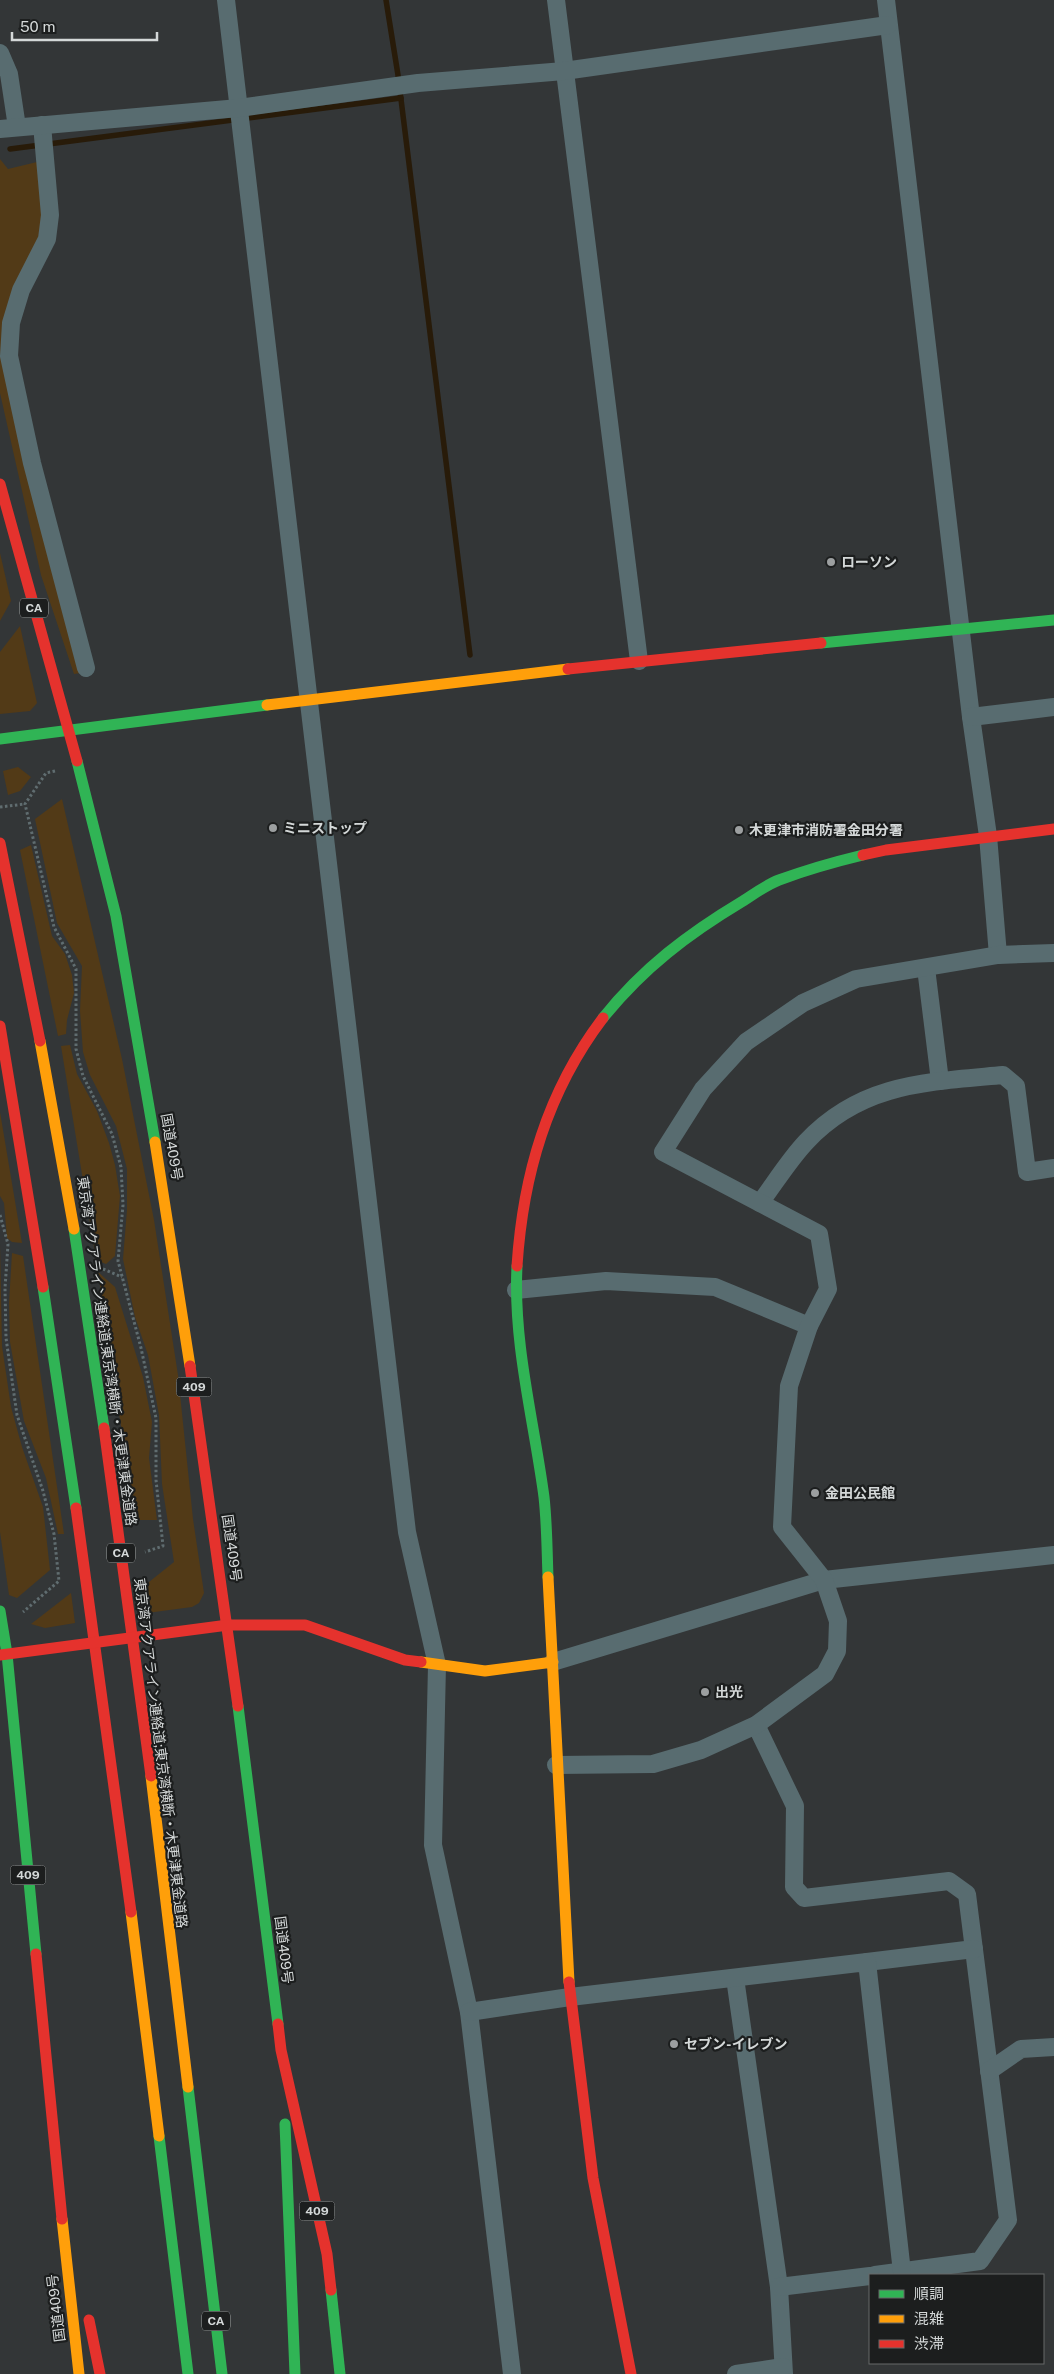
<svg xmlns="http://www.w3.org/2000/svg" width="1054" height="2374" font-family="'Public Sans','Noto Sans JP',sans-serif">
  <rect width="100%" height="100%" fill="#333637"/>
  <g fill="#523a17">
    <polygon points="0,159 8,169 37,162 44,210 43,233 3,322 81,673 74,674 41,575 0,393"/>
    <polygon points="0,553 11,601 0,621"/>
    <polygon points="20,626 37,703 30,711 0,714 0,652"/>
    <polygon points="18,767 31,777 20,791 8,795 3,771"/>
    <polygon points="62,799 122,1059 154,1220 178,1375 193,1519 204,1593 199,1603 192,1607 147,1613 144,1586 174,1562 162,1484 159,1415 148,1355 135,1317 123,1259 127,1210 127,1169 116,1126 90,1075 83,1052 80,1011 82,966 57,923 35,819"/>
    <polygon points="31,845 52,936 65,954 72,975 74,993 67,1020 66,1034 58,1036 20,850"/>
    <polygon points="70,1045 77,1074 97,1111 109,1143 115,1165 120,1196 115,1256 106,1264 96,1260 61,1046"/>
    <polygon points="0,1112 22,1243 12,1242 7,1238 4,1203 0,1196"/>
    <polygon points="0,1244 2,1346 11,1407 22,1447 43,1507 50,1570 17,1598 9,1595 0,1532"/>
    <polygon points="12,1253 23,1256 64,1534 58,1534 46,1478 24,1421 10,1342 9,1303"/>
    <polygon points="98,1272 115,1287 143,1377 152,1422 149,1458 157,1520 135,1520"/>
    <polygon points="71,1593 75,1623 45,1628 31,1624"/>
  </g>
  <g fill="none" stroke-linecap="round" stroke-linejoin="round">
    <g stroke="#281b09" stroke-width="5.5">
      <polyline points="386,0 398,75 470,655"/>
      <polyline points="10,149 401,98"/>
    </g>
    <g stroke="#606d70" stroke-width="3" stroke-dasharray="2.5 2.5" stroke-linecap="butt">
      <polyline points="55,771 46,773 25,804 54,927 76,969 76,1049 83,1076 112,1134 121,1167 123,1205 118,1261 141,1348 156,1418 156,1480 163,1546 145,1552"/>
      <polyline points="0,807 25,804"/>
      <polyline points="0,1215 8,1244 5,1288 6,1338 17,1415 43,1491 54,1534 59,1581 23,1612"/>
      <polyline points="103,1269 122,1277"/>
    </g>
    <g stroke="#586c70" stroke-width="18">
      <polyline points="226,0 407,1532 437,1665 433,1845 469,2012 512,2374"/>
      <polyline points="556,0 639,661"/>
      <polyline points="886,0 971,717 988,836 998,955"/>
      <polyline points="0,53 9,74 17,127"/>
      <polyline points="42,125 50,215 47,239 21,290 11,323 9,356 32,463 86,668"/>
      <polyline points="0,129 239,108 418,83 564,71 888,25"/>
      <polyline points="971,717 1054,707"/>
      <polyline points="926,968 940,1081"/>
      <path d="M 760,1203 C 775,1183 789,1160 806,1142 C 861,1083 927,1082 1003,1075 L 1016,1086 L 1027,1172 L 1054,1168"/>
      <polyline points="516,1290 606,1281 715,1287 809,1326"/>
      <polyline points="553,1662 824,1580 1054,1555"/>
      <polyline points="756,1725 795,1806 794,1887 804,1898 949,1881 967,1894 1008,2220 980,2261 875,2275"/>
      <polyline points="556,1765 653,1764 701,1750 756,1725 825,1674 837,1651 838,1621 824,1580 782,1527 789,1386 809,1326 828,1289 819,1234 663,1152 703,1089 746,1042 803,1003 856,979 998,955 1054,953"/>
      <polyline points="867,1962 974,1949"/>
      <polyline points="735,1978 779,2287 784,2374"/>
      <polyline points="469,2012 570,1997 867,1962 902,2272"/>
      <polyline points="989,2071 1021,2049 1054,2047"/>
      <polyline points="779,2287 870,2276"/>
      <polyline points="736,2374 783,2367"/>
    </g>
    <g stroke="#30b455" stroke-width="11">
      <polyline points="821,643 1054,620"/>
      <polyline points="0,739 267,705"/>
      <polyline points="77,761 116,916 155,1142"/>
      <path d="M 603,1018 C 643,968 688,934 743,901 C 754,894 766,885 779,880 C 806,870 834,862 863,855"/>
      <polyline points="74,1229 104,1428"/>
      <path d="M 517,1266 C 513,1344 534,1421 544,1497 C 547,1524 547,1551 548,1577"/>
      <polyline points="43,1287 76,1508"/>
      <polyline points="0,1611 7,1654 36,1954"/>
      <polyline points="238,1706 278,2024"/>
      <polyline points="188,2087 222,2374"/>
      <polyline points="285,2124 295,2374"/>
      <polyline points="159,2136 188,2374"/>
      <polyline points="331,2290 340,2374"/>
    </g>
    <g stroke="#ff9f0a" stroke-width="11">
      <polyline points="267,705 568,669"/>
      <polyline points="40,1041 74,1229"/>
      <polyline points="155,1142 190,1366"/>
      <polyline points="548,1577 569,1982"/>
      <polyline points="421,1662 485,1671 553,1662"/>
      <polyline points="151,1776 188,2087"/>
      <polyline points="131,1912 159,2136"/>
      <polyline points="62,2219 79,2374"/>
    </g>
    <g stroke="#e5322d" stroke-width="11">
      <polyline points="0,484 77,761"/>
      <polyline points="568,669 821,643"/>
      <polyline points="0,843 40,1041"/>
      <polyline points="863,855 886,850 1054,829"/>
      <polyline points="0,1026 43,1287"/>
      <path d="M 517,1266 C 523,1175 547,1092 603,1018"/>
      <polyline points="190,1366 238,1706"/>
      <polyline points="104,1428 151,1776"/>
      <polyline points="76,1508 131,1912"/>
      <polyline points="0,1655 228,1625 305,1625 405,1660 421,1662"/>
      <polyline points="36,1954 62,2219"/>
      <polyline points="569,1982 593,2178 631,2374"/>
      <polyline points="278,2024 281,2050 327,2254 331,2290"/>
      <polyline points="89,2320 100,2374"/>
    </g>
  </g>
  <g fill="#9c9fa0" stroke="#1c1e1e" stroke-width="2">
    <circle cx="831" cy="562" r="5"/>
    <circle cx="273" cy="828" r="5"/>
    <circle cx="739" cy="830" r="5"/>
    <circle cx="815" cy="1493" r="5"/>
    <circle cx="705" cy="1692" r="5"/>
    <circle cx="674" cy="2044" r="5"/>
  </g>
  <g text-anchor="middle" stroke-width="4.5" stroke-linejoin="round" paint-order="stroke">
    <g fill="#1c1e1e" stroke="#9da0a0" stroke-width="1">
      <rect x="20" y="598.5" width="28" height="19" rx="4"/>
      <rect x="176.5" y="1377.5" width="35" height="19" rx="4"/>
      <rect x="107" y="1543.5" width="28" height="19" rx="4"/>
      <rect x="10.5" y="1865.5" width="35" height="19" rx="4"/>
      <rect x="299.5" y="2201.5" width="35" height="19" rx="4"/>
      <rect x="202" y="2311.5" width="28" height="19" rx="4"/>
    </g>
    <g font-size="12" font-weight="bold" fill="#d4d8d8">
      <text x="34" y="612">CA</text>
      <text x="194" y="1391">409</text>
      <text x="121" y="1557">CA</text>
      <text x="28" y="1879">409</text>
      <text x="317" y="2215">409</text>
      <text x="216" y="2325">CA</text>
    </g>
    <g font-size="14" font-weight="bold" fill="#d4d8d8" stroke="#1c1e1e" text-anchor="start">
      <text x="841" y="567">ローソン</text>
      <text x="283" y="833">ミニストップ</text>
      <text x="749" y="835">木更津市消防署金田分署</text>
      <text x="825" y="1498">金田公民館</text>
      <text x="715" y="1697">出光</text>
      <text x="684" y="2049">セブン-イレブン</text>
    </g>
    <g font-size="14" fill="#d4d8d8" stroke="#1c1e1e">
      <text transform="translate(172 1147) rotate(80)" y="5">国道409号</text>
      <text transform="translate(107 1351) rotate(82)" y="5">東京湾アクアライン連絡道;東京湾横断・木更津東金道路</text>
      <text transform="translate(232 1548) rotate(82)" y="5">国道409号</text>
      <text transform="translate(161 1753) rotate(83)" y="5">東京湾アクアライン連絡道;東京湾横断・木更津東金道路</text>
      <text transform="translate(284 1950) rotate(83)" y="5">国道409号</text>
      <text transform="translate(56 2308) rotate(-97)" y="5">国道409号</text>
    </g>
  </g>
  <rect x="869" y="2274" width="175" height="90" fill="#1c1e1e" stroke="#666868"/>
  <rect x="879" y="2290" width="25" height="8" fill="#30b455" stroke="#666868"/>
  <text x="914" y="2299" font-size="15" fill="#d4d8d8">順調</text>
  <rect x="879" y="2315" width="25" height="8" fill="#ff9f0a" stroke="#666868"/>
  <text x="914" y="2324" font-size="15" fill="#d4d8d8">混雑</text>
  <rect x="879" y="2340" width="25" height="8" fill="#e5322d" stroke="#666868"/>
  <text x="914" y="2349" font-size="15" fill="#d4d8d8">渋滞</text>
  <path d="M12 32v8h145v-8" fill="none" stroke="#d4d8d8" stroke-width="2.5"/>
  <text x="20" y="32" font-size="15" fill="#d4d8d8" stroke="#1c1e1e" stroke-width="4" paint-order="stroke">50 m</text>
</svg>
